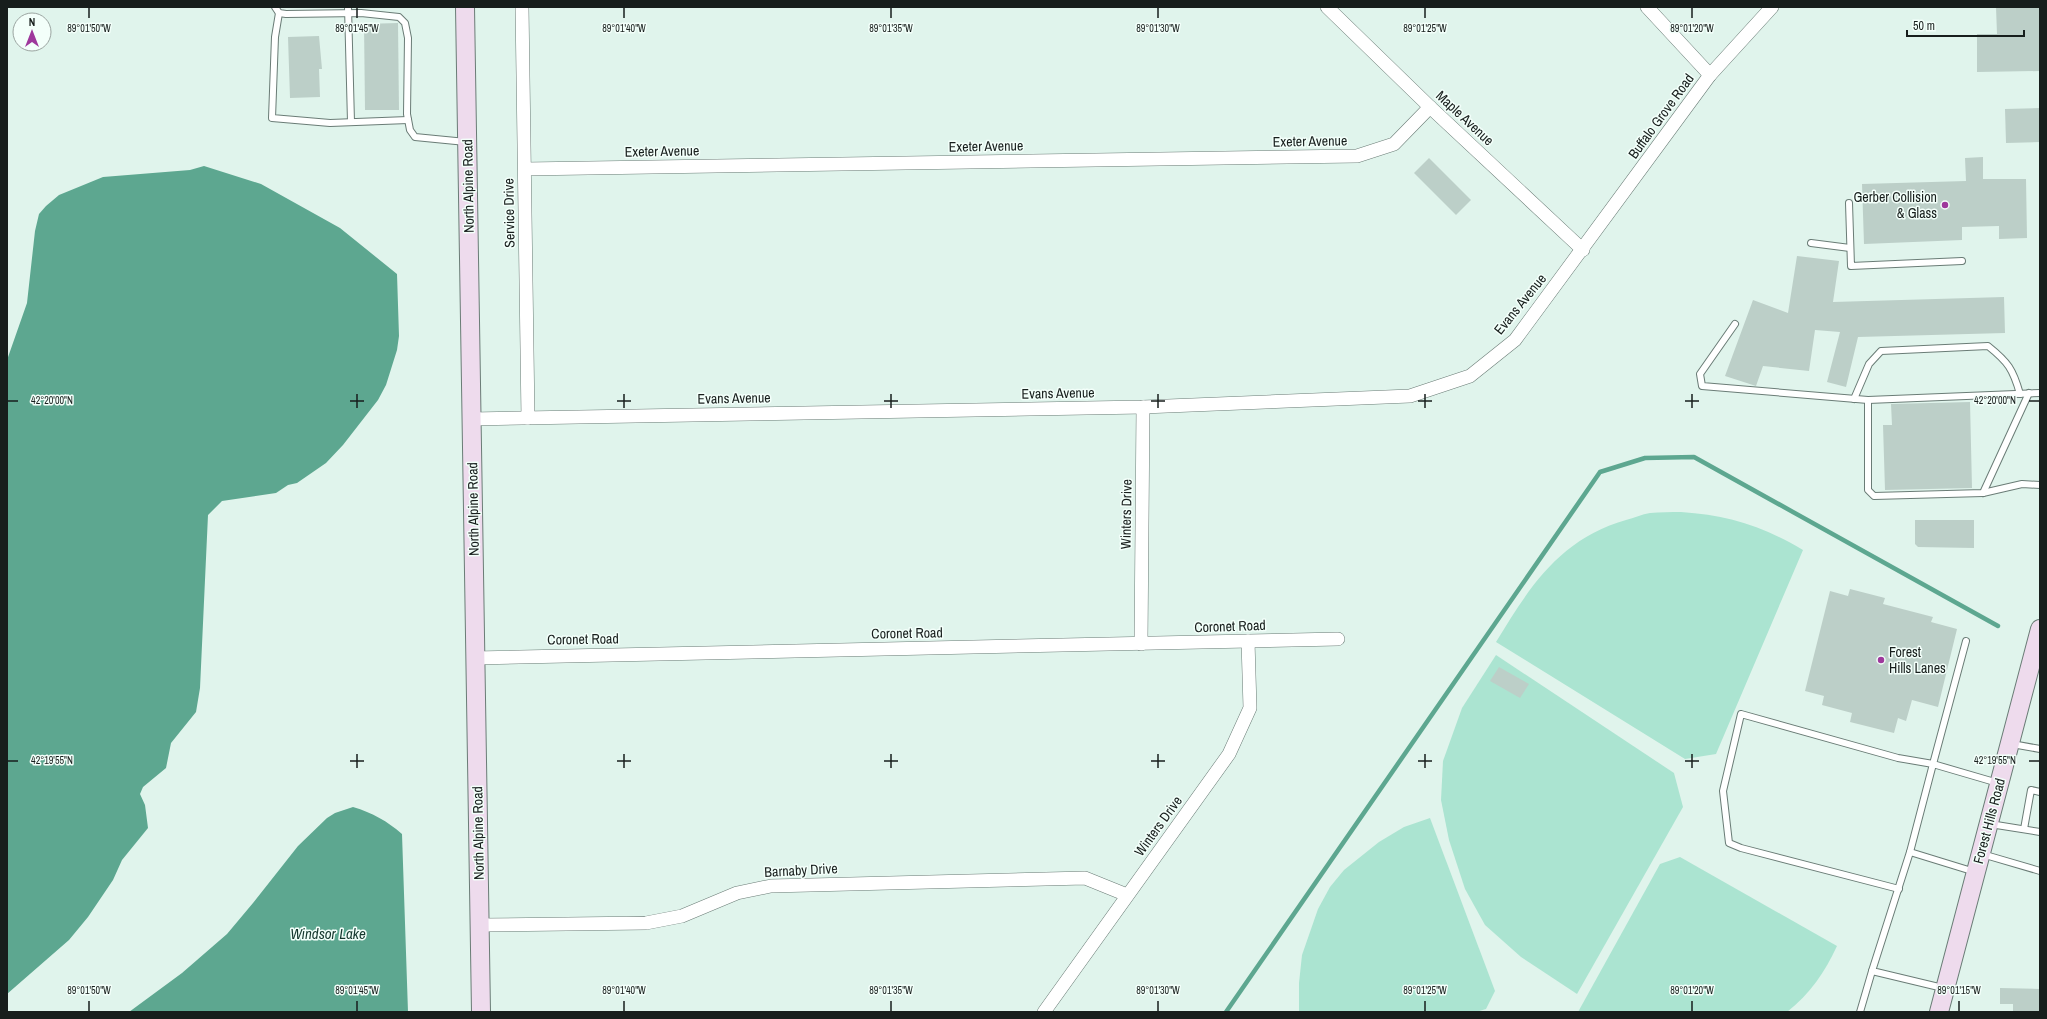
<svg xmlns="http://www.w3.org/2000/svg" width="2047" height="1019" font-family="'Archivo Narrow',sans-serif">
  <rect width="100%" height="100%" fill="#e0f4ec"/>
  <g fill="#abe4d1">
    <path d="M 1681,512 C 1727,515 1763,526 1803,550 L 1716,754 L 1685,759 L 1496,642 C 1530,586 1560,539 1626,520 C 1634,518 1642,514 1650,513 C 1660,512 1671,512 1681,512 Z"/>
    <polygon points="1496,655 1674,773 1683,807 1577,994 1521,957 1485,925 1465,889 1449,840 1441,800 1443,761 1462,708"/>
    <polygon points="1430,818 1495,991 1486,1009 1476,1012 1299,1012 1299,983 1302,955 1318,909 1330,887 1344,870 1379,842 1404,827"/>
    <path d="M 1680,857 L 1837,946 C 1825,972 1810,994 1787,1012 L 1578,1012 L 1660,864 Z"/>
  </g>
  <g fill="#5da790">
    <polygon points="204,166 261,184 340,228 397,274 399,336 397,350 386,385 378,400 343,445 326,463 297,483 288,485 276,493 222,501 208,515 200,688 196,712 171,743 166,768 143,787 140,794 145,805 148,828 122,860 113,880 88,917 69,940 7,994 7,360 27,303 35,231 39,214 46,206 59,195 103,177 190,170"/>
    <path d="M 353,807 C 373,813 387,821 402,834 L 408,1012 L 129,1012 L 182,973 L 227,934 L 253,903 L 298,846 L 327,818 L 335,813 Z"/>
  </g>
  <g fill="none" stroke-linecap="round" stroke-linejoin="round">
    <polyline stroke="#5da790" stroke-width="4.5" points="1226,1012 1600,472 1645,458 1694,457 1998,626"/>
  </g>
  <g fill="#bccfc8">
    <polygon points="1996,7 2040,7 2040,71 1977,72 1977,34 1997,34"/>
    <polygon points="398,23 399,110 365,110 364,24"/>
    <polygon points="319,36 322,69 319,69 320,97 290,98 288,37"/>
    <polygon points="2040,108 2040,142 2006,143 2005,109"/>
    <polygon points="1983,157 1983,179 2026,179 2027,238 1999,239 1999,226 1962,227 1962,240 1864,244 1862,184 1966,181 1965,158"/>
    <polygon points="1429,158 1471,200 1456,215 1414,173"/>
    <polygon points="1797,256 1839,261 1833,302 2004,297 2005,333 1858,337 1846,387 1827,382 1840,332 1815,330 1809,371 1763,366 1756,386 1725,376 1753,300 1788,313"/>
    <polygon points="1970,402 1972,488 1885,490 1883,425 1892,425 1891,404"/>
    <polygon points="1915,520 1974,520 1974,548 1918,547 1915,544"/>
    <polygon points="1850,589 1885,598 1883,604 1933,617 1931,622 1957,629 1938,707 1912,700 1906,721 1898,718 1894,733 1850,722 1852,713 1822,705 1824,696 1805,691 1830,591 1848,596"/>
    <polygon points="1499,667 1529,684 1520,698 1490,681"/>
    <polygon points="2000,988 2040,989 2040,1012 2013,1012 2013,1004 2000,1004"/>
  </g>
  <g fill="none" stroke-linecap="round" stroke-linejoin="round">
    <g stroke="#6a7c76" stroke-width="8">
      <g id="lane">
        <polyline points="275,7 279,13 286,14 361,13 399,17 405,23 408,38 407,114 410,130 415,137 466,142"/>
        <polyline points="348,7 351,122"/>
        <polyline points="279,13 275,37 272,118 330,123 408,120"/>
        <polyline points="1849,203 1851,266 1962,261"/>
        <polyline points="1811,243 1850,248"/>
        <polyline points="1735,324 1700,374 1702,386 1868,400 2040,393"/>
        <path d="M 1854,399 L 1869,364 L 1881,351 L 1988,346 C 2008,362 2013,369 2020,394"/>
        <polyline points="1868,400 1868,490 1874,496 1983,493 2022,484 2040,485"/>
        <polyline points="1983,493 2029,393"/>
        <polyline points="2012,744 2040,749"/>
        <polyline points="1990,824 2040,832"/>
        <polyline points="2024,829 2031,790 2040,792"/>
        <polyline points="1910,852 1933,764 1998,783"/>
        <polyline points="1982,854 2040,871"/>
        <polyline points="1899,889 1741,848 1729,843 1723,791 1741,714 1898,758 1933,764 1966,641"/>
        <polyline points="1943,988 1872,971 1910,852 1975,872"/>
        <polyline points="1860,1012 1872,971"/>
      </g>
    </g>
    <g stroke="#6a7c76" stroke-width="14">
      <g id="street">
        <polyline points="522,7 528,418"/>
        <polyline points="1327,7 1430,107 1583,250"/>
        <polyline points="1647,7 1710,75"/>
        <polyline points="525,169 1357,156 1394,144 1430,107"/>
        <polyline points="472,419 1143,407 1410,396 1470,376 1515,340 1710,75 1772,7"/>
        <polyline points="1141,644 1143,407"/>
        <polyline points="475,658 1338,639"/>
        <polyline points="480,925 646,923 682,916 737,893 771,886 1085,878 1127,895"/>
        <polyline points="1044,1012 1229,754 1250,708 1248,641"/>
      </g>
    </g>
    <g stroke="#6a7c76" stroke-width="20">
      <g id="secondary">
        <polyline points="465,7 481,1012"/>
        <polyline points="1939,1012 2040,629"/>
      </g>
    </g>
    <use href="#lane" stroke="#fff" stroke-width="6"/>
    <use href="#street" stroke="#fff" stroke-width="13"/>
    <use href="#secondary" stroke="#eedbed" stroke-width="18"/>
  </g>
  <path fill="none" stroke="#171e1c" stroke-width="1.5" d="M 89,8 L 89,18M 357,8 L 357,18M 624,8 L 624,18M 891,8 L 891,18M 1158,8 L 1158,18M 1425,8 L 1425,18M 1692,8 L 1692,18M 357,394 L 357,408M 624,394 L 624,408M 891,394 L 891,408M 1158,394 L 1158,408M 1425,394 L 1425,408M 1692,394 L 1692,408M 8,401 L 18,401M 350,401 L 364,401M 617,401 L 631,401M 884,401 L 898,401M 1151,401 L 1165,401M 1418,401 L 1432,401M 1685,401 L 1699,401M 2029,401 L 2039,401M 357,754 L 357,768M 624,754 L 624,768M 891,754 L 891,768M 1158,754 L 1158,768M 1425,754 L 1425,768M 1692,754 L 1692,768M 8,761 L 18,761M 350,761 L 364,761M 617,761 L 631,761M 884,761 L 898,761M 1151,761 L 1165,761M 1418,761 L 1432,761M 1685,761 L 1699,761M 2029,761 L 2039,761M 89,1001 L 89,1011M 357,1001 L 357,1011M 624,1001 L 624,1011M 891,1001 L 891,1011M 1158,1001 L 1158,1011M 1425,1001 L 1425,1011M 1692,1001 L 1692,1011M 1959,1001 L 1959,1011"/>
  <g fill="#9e389c" stroke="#f3fffa" stroke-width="1.5">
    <circle cx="1945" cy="205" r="4"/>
    <circle cx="1881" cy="660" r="4"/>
  </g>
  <g text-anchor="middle" stroke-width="3" stroke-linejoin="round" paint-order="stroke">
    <g font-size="14" fill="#171e1c" stroke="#f3fffa">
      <text transform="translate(1661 116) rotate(-54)" y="5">Buffalo Grove Road</text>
      <text transform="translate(1465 118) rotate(43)" y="5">Maple Avenue</text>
      <text transform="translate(1310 141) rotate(-1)" y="5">Exeter Avenue</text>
      <text transform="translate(986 146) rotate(-1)" y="5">Exeter Avenue</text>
      <text transform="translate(662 151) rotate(-1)" y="5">Exeter Avenue</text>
      <text transform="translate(468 186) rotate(-91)" y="5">North Alpine Road</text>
      <text transform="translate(509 213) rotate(-91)" y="5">Service Drive</text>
      <text transform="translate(1520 304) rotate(-51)" y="5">Evans Avenue</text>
      <text transform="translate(1058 393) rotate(-1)" y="5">Evans Avenue</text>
      <text transform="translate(734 398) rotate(-1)" y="5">Evans Avenue</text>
      <text transform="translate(473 509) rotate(-91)" y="5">North Alpine Road</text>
      <text transform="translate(1126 514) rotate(-89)" y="5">Winters Drive</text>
      <text transform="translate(1230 626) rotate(-2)" y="5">Coronet Road</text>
      <text transform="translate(907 633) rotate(-1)" y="5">Coronet Road</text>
      <text transform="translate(583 639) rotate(-1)" y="5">Coronet Road</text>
      <text transform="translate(1989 821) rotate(-75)" y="5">Forest Hills Road</text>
      <text transform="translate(1158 826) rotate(-54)" y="5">Winters Drive</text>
      <text transform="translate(478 833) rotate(-91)" y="5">North Alpine Road</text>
      <text transform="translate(801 870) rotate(-3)" y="5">Barnaby Drive</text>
    </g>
    <g font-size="14" fill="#171e1c" stroke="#f3fffa" text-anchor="end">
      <text x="1937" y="202">Gerber Collision<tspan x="1937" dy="16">&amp; Glass</tspan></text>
      <text x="1889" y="657" text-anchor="start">Forest<tspan x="1889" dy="16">Hills Lanes</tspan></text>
    </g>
    <g font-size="15" font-style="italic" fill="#15382e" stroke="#f3fffa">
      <text x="328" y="939">Windsor Lake</text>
    </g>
  </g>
  <g font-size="10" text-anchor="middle" fill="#171e1c" stroke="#f3fffa" stroke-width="3" stroke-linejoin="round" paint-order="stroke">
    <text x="89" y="32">89°01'50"W</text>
    <text x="357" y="32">89°01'45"W</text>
    <text x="624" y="32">89°01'40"W</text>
    <text x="891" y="32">89°01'35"W</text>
    <text x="1158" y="32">89°01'30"W</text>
    <text x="1425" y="32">89°01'25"W</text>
    <text x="1692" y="32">89°01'20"W</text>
    <text x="52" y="404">42°20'00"N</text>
    <text x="1995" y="404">42°20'00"N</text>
    <text x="52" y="764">42°19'55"N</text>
    <text x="1995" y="764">42°19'55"N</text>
    <text x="89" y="994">89°01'50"W</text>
    <text x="357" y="994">89°01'45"W</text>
    <text x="624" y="994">89°01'40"W</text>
    <text x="891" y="994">89°01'35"W</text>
    <text x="1158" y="994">89°01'30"W</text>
    <text x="1425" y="994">89°01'25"W</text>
    <text x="1692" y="994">89°01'20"W</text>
    <text x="1959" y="994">89°01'15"W</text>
  </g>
  <rect width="2047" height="1019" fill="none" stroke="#171e1c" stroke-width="16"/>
  <g transform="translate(32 32)"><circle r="19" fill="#f3fffa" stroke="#9ba5a1"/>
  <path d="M0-3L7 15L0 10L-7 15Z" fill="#9e389c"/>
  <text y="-6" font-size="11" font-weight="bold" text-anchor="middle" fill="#171e1c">N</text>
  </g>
  <path d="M1907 30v6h117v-6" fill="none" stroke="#171e1c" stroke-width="2"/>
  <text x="1913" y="30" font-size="12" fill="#171e1c" stroke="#f3fffa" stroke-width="3" paint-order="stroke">50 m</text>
</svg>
